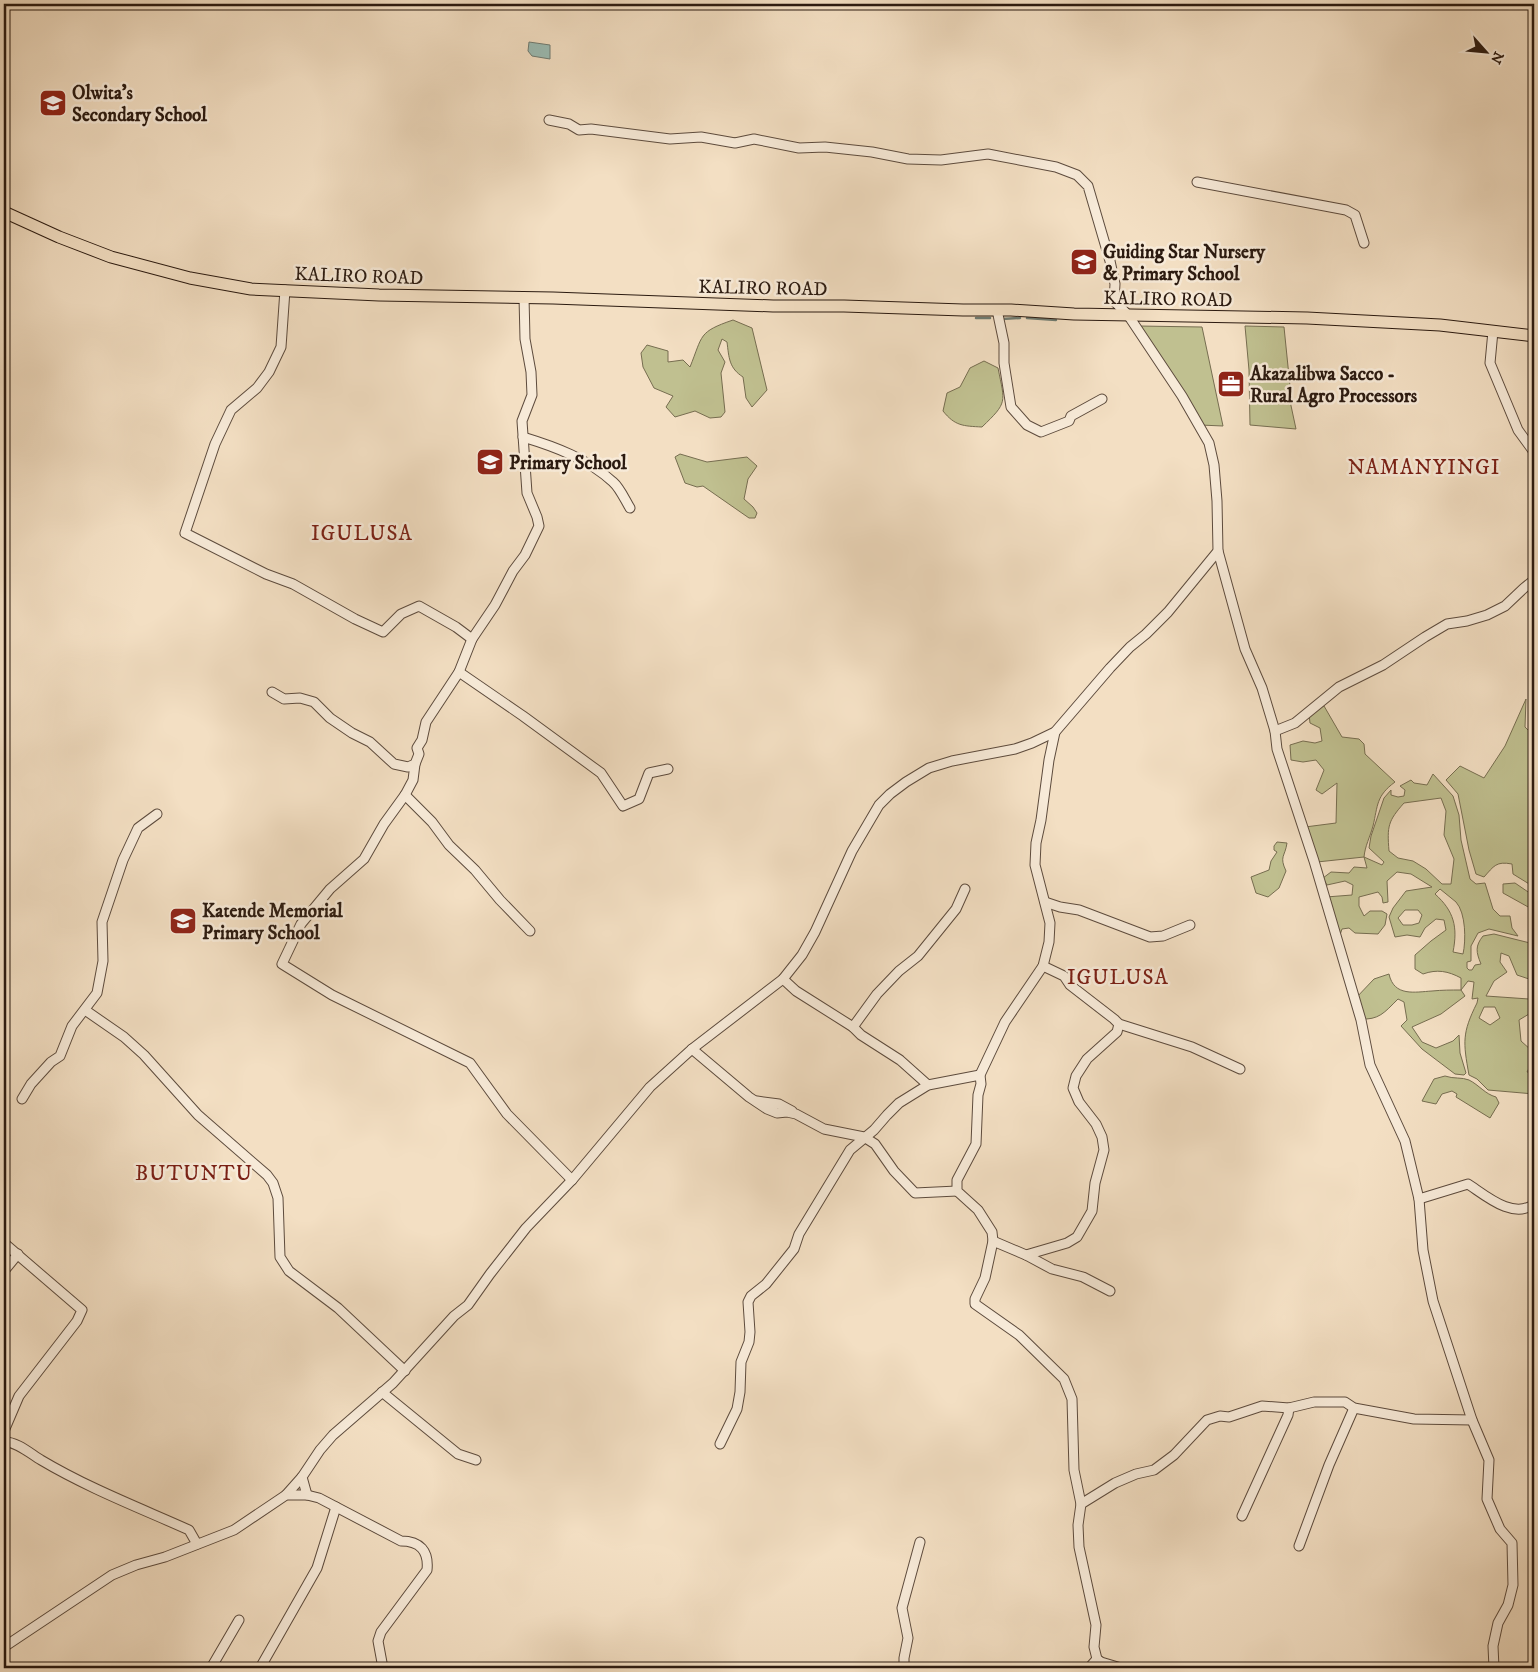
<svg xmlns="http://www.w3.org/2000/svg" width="1538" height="1672" font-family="'IM FELL DW Pica',serif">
  <rect width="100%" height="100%" fill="#f3dfc3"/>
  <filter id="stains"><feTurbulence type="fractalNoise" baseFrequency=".004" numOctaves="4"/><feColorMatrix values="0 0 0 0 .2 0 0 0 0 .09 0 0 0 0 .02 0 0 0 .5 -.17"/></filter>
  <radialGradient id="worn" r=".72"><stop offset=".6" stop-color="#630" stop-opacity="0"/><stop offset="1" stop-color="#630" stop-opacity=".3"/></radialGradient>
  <g fill="#c0c090" stroke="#766d50" fill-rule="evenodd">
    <path d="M 733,320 L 752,328 L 767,390 L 752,407 L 746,398 L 743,377 C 729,368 729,358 727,342 L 722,339 L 718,350 L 725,362 L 721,373 L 725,412 L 721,417 L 710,418 L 695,411 L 675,417 L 666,407 L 673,396 L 654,388 L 643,367 L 641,353 L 647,345 L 668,351 L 668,362 L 683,360 L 690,367 C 703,335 698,332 733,320 Z"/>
    <polygon points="1139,326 1202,327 1223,426 1200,425"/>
    <polygon points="1245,326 1284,327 1291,396 1290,401 1296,429 1250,425 1249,370"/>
    <path d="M 984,361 L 998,368 C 1005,403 1008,402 982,427 C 963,426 955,426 943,411 L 947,393 L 960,387 L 970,368 Z"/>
    <polygon points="680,454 707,462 747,457 757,466 748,479 744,499 753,507 757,513 755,518 749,518 703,486 697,487 685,483 675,457"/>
    <path d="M 1526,699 L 1525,727 L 1534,736 L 1534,887 L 1513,874 L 1512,864 C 1496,861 1494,866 1484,877 L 1476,874 L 1469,850 L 1458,794 L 1446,780 L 1460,766 L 1484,778 L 1505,746 Z"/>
    <path d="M 1324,706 L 1342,737 L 1359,739 L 1364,744 L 1365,754 L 1395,782 C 1376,796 1378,805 1373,826 C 1370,837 1365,846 1364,857 L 1382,865 L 1384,862 L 1369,848 L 1371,836 L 1384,798 L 1391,790 L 1391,795 L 1398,797 L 1404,796 L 1405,790 L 1400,786 L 1411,780 L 1414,783 L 1427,785 L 1433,774 L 1453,796 L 1459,815 L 1461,840 L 1470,879 L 1476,884 L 1485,883 L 1493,909 L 1500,916 L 1510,916 L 1512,928 L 1518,936 L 1489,929 L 1478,933 L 1471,946 L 1471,961 L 1467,962 L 1467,968 L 1469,970 L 1472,970 L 1475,965 L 1481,964 C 1476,952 1475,946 1483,936 L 1494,934 L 1534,944 L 1534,964 L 1532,966 L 1533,974 L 1529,979 L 1517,975 L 1509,956 L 1501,953 L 1500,962 L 1507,972 L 1494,981 L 1486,996 L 1529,999 L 1532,1006 L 1529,1014 L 1519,1020 L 1521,1041 L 1531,1050 L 1534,1046 L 1534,1059 L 1527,1072 L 1534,1074 L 1534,1094 L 1488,1090 L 1477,1079 L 1469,1075 C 1463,1042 1462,1033 1477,1003 L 1478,998 L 1472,999 L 1474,982 L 1468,981 L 1461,990 L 1465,996 L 1441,1014 L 1412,1027 L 1422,1042 L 1436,1048 L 1453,1041 L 1459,1035 L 1460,1053 L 1466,1073 L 1464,1075 L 1455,1074 L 1422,1049 L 1401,1026 L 1407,1020 L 1404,1002 L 1398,999 C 1384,1013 1379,1020 1360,1019 L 1355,999 L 1374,979 L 1389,974 C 1394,997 1415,992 1432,991 C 1442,990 1451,990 1461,990 L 1461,978 C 1448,971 1437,969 1423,974 L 1415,969 L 1415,955 L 1431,941 L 1446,930 L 1444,920 L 1436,919 L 1425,928 L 1420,937 L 1407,935 L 1395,937 L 1389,917 L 1393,908 L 1406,891 L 1432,887 L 1411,874 L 1397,872 L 1387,881 L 1388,902 L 1383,903 L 1382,897 L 1378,892 L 1359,897 L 1359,906 L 1364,916 L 1370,911 L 1382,911 L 1387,914 L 1385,925 L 1378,934 L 1355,933 L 1349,928 L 1342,929 L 1339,938 L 1326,897 L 1352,895 L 1353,885 L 1345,881 L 1327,885 L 1323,878 L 1331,872 L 1349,873 L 1354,867 L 1367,868 L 1364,857 L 1317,862 L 1305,827 L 1336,823 L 1337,783 L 1322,794 L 1316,790 L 1324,770 L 1316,760 L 1303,762 L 1291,760 L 1290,745 L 1303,741 L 1315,743 L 1322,741 L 1320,728 L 1310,723 L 1309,714 L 1313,708 ZM 1441,798 L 1446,811 L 1444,835 L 1454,859 L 1451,884 L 1442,884 L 1426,869 L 1413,861 L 1398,858 L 1389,851 C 1387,826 1388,821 1404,803 ZM 1440,889 C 1445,893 1451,898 1456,902 C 1466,913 1466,941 1463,954 L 1453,952 C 1458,927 1454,911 1435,894 ZM 1405,910 L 1418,910 L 1422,915 L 1419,923 L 1412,925 L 1403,925 L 1398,918 ZM 1484,1007 L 1495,1007 L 1500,1018 L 1490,1025 L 1479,1018 Z"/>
    <path d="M 1277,842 L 1287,843 C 1285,857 1279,856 1286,871 L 1279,888 L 1268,897 L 1256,893 L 1251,877 L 1269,870 L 1271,861 L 1277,852 L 1274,850 L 1274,846 Z"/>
    <polygon points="1515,883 1534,896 1534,916 1530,908 1503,893 1503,884"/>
    <path d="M 1445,1076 C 1453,1079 1462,1077 1469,1080 C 1479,1085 1485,1094 1496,1097 L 1499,1103 L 1490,1118 L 1456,1097 L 1457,1094 L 1452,1091 L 1442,1094 L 1436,1104 L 1422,1101 L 1434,1079 Z"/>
  </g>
  <polygon fill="#9bbcb4" stroke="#6e7b72" points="529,42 550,45 550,59 532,56 528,51"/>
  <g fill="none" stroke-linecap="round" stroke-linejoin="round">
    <g stroke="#6e7b72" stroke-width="2.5">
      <polyline points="976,318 990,318"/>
      <polyline points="1027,318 1056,320"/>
      <polyline points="1002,319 1020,318"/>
    </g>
    <g stroke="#5d4b3d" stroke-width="11">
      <g id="minor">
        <polyline points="1197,182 1346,210 1355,215 1364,243"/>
        <polyline points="285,290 281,347 269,372 257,388 231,410 215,444 185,533 266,574 293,584 355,619 383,632 401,614 419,606 456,627 472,639"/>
        <polyline points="997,310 1004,343 1004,363 1011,407 1027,425 1041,432 1069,421 1071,416 1102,399"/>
        <polyline points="1493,331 1490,363 1518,430 1534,452"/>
        <path d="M 523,437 C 556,447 588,459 613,482 C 620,488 625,500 630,508"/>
        <polyline points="1218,551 1245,649 1262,688 1275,731 1277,749 1314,861 1361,1020 1370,1065 1405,1141 1419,1199 1423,1250 1433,1301 1472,1420 1489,1460 1487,1499 1500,1529 1512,1543 1513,1585 1508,1605 1498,1623 1493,1646 1494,1668"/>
        <polyline points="459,672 523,716 601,773 623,806 639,799 649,773 668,769"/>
        <polyline points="272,692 284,699 300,698 314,702 330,718 352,733 370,742 394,764 408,767 415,764 419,754 417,748 422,740 426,722 459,672 472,639 495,605 513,571 525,555 539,526 537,517 527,493 522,421 532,395 531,372 525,339 524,297"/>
        <polyline points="1275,731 1295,723 1339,687 1383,665 1425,637 1447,624 1467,621 1487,615 1505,606 1524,588 1534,580"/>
        <polyline points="1055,732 1049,760 1041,820 1036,843 1035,865 1050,923 1049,942 1043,966 1005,1022 980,1075 981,1084 978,1095 976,1144 957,1180 957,1191 978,1210 992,1232 993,1241 985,1278 975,1299 975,1304 1019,1335 1064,1379 1072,1399 1074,1470 1081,1504 1078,1525 1079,1547 1096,1625 1094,1647 1097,1659 1101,1662 1121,1668"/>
        <polyline points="415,764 413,780 405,795 384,824 364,859 330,889 301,924 282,964 332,995 470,1063 507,1114 572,1180"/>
        <polyline points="405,795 432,822 449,845 475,870 500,900 530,931"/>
        <polyline points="1045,902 1060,907 1079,910 1150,937 1163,936 1190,925"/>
        <polyline points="1043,966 1064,976 1070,985 1114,1019 1119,1024 1192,1047 1240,1069"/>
        <polyline points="783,979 796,991 853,1027 861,1035 900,1060 928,1085"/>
        <polyline points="85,1010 124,1037 144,1055 198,1115 267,1175 273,1183 278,1198 280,1257 289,1271 338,1308 405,1371"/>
        <polyline points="853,1027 877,994 899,971 918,956 956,909 965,889"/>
        <polyline points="692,1049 749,1097 767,1109 777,1113 787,1112 796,1114 824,1129 864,1137 875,1144 894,1171 915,1193 957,1191"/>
        <polyline points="22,1099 31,1084 51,1062 60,1056 72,1026 97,993 103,961 102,922 123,860 138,828 157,814"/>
        <polyline points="757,1101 779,1104 792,1111"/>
        <path d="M 1419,1199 L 1468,1184 C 1485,1195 1513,1220 1534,1204"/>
        <polyline points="993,1241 1026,1255 1052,1269 1083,1277 1110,1291"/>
        <polyline points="4,1243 82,1310 77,1321 19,1396 4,1431"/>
        <polyline points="1026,1255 1067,1243 1077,1237 1092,1211 1095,1183 1104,1150 1102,1137 1096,1124 1079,1102 1073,1088 1076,1076 1087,1059 1117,1032 1119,1024"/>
        <polyline points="4,1271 18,1254"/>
        <polyline points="382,1392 458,1454 476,1460"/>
        <path d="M 4,1442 C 16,1441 31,1454 41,1460 C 88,1488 140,1508 189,1530 L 197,1544"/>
        <polyline points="720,1444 737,1409 740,1392 741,1362 749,1342 750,1332 748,1302 751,1296 766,1284 794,1249 799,1234 850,1150 874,1130 887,1115 899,1103 928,1085 980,1075"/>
        <polyline points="286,1495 302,1477"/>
        <path d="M 307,1495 L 319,1498 L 401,1541 C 420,1541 429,1551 427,1570 L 381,1632 L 378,1641 L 383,1668"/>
        <polyline points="1081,1504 1115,1483 1136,1474 1154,1470 1174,1455 1207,1420 1220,1416 1229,1417 1262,1406 1289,1408 1314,1402 1345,1402 1354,1408 1414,1419 1472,1420"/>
        <polyline points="1242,1516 1288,1415 1289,1408"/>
        <polyline points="1299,1546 1329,1465 1354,1408"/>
        <polyline points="4,1647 112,1575 136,1565 165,1557 234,1530 286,1495 307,1495 302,1477 320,1450 333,1435 393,1383 454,1316 468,1305 490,1274 526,1228 572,1180 650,1087 692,1049 783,979 802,955 815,932 852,851 879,805 890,794 906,782 929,768 952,761 1015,749 1032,743 1055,732 1110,668 1130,647 1146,634 1168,612 1218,551 1217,501 1214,465 1209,443 1182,396 1128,315 1114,301 1115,284 1110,261 1088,186 1077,175 1056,167 988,154 941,160 908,159 872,152 825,147 799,148 754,139 735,143 701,137 670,139 591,129 579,130 569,124 549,120"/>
        <polyline points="211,1668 239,1620"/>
        <polyline points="260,1668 317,1568 336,1507"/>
        <polyline points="904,1668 904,1658 908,1638 902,1608 920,1542"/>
        <polyline points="1089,1668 1097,1659"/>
      </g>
    </g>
    <g stroke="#2b1a10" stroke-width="13">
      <polyline id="major" points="4,212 59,237 111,257 190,278 251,289 379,295 553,298 773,306 844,306 963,310 1011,310 1074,314 1307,318 1440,325 1534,336"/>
    </g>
    <use href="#minor" stroke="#f7ead8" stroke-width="9"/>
    <use href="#major" stroke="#f3dfc3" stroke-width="11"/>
  </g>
  <defs>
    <g id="school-square" transform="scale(1.4375)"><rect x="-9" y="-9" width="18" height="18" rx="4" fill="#8f2418" stroke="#f7ead8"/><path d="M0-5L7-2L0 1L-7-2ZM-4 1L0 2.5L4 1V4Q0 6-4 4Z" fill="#fff"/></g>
    <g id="office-square" transform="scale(1.4375)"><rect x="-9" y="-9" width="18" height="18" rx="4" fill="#8f2418" stroke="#f7ead8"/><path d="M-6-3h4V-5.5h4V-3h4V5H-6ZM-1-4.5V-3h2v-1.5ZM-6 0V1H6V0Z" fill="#fff"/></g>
  </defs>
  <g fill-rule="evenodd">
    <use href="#school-square" x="53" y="103"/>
    <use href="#school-square" x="1084" y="262"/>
    <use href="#office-square" x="1231" y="384"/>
    <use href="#school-square" x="490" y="462"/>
    <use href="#school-square" x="183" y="921"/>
  </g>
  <g text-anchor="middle" stroke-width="5" stroke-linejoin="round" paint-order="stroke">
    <g font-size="19" font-weight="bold" fill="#2b1a10" stroke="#f7ead8" text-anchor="start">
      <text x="72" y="99">Olwita's<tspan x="72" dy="22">Secondary School</tspan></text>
      <text x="1103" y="258">Guiding Star Nursery<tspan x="1103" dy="22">&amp; Primary School</tspan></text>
      <text x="1250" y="380">Akazalibwa Sacco -<tspan x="1250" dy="22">Rural Agro Processors</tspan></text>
      <text x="509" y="469">Primary School</text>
      <text x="202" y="917">Katende Memorial<tspan x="202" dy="22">Primary School</tspan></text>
    </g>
    <g font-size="19" fill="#2b1a10" stroke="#f7ead8">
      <text transform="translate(359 275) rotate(2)" y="7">KALIRO ROAD</text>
      <text transform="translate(763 287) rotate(1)" y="7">KALIRO ROAD</text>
      <text transform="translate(1168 298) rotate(1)" y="7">KALIRO ROAD</text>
    </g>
    <g font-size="21" letter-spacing="1" fill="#7a1f14" stroke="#f7ead8">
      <text x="1424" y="474">NAMANYINGI</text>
      <text x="362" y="540">IGULUSA</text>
      <text x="1118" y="984">IGULUSA</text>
      <text x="194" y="1180">BUTUNTU</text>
    </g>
  </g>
  <rect width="1538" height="1672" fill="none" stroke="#f3dfc3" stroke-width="20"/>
  <rect x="5" y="5" width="1528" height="1662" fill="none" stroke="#2b1a10" stroke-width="2.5"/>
  <rect x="10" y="10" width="1518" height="1652" fill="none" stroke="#2b1a10"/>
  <g transform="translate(1486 52) rotate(117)" stroke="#f7ead8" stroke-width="4" paint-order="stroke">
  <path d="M0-4L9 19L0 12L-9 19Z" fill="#2b1a10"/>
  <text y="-8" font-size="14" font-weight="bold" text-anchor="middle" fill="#2b1a10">N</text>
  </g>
  <rect width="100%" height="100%" filter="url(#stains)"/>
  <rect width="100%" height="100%" fill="url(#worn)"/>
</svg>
